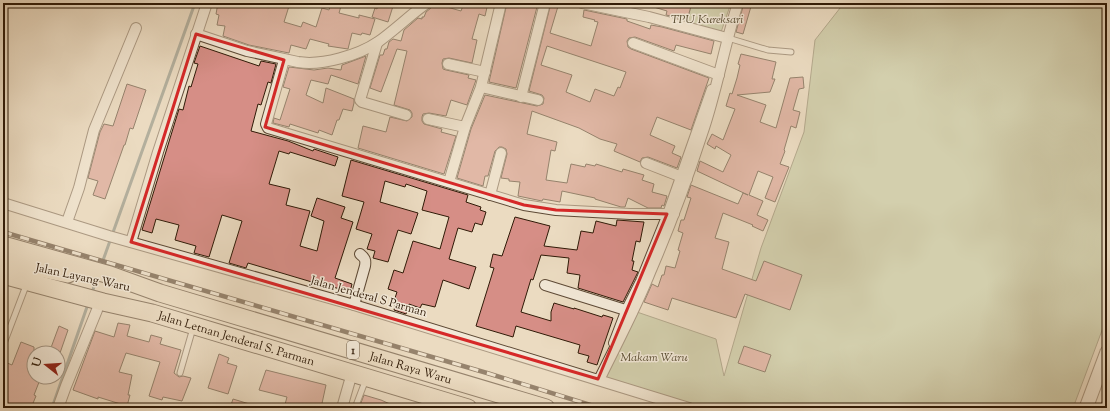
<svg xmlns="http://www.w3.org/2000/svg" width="1110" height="411" font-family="'Sorts Mill Goudy',serif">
  <rect width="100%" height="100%" fill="#ebdbc1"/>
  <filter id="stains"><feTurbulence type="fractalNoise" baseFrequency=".005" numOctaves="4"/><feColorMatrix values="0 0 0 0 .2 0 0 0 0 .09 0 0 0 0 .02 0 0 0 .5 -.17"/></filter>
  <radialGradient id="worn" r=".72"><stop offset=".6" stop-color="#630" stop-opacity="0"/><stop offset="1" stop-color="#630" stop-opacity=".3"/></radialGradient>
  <g fill="#b6c094" stroke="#726d4e">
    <polygon points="691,3 731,3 719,38 687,30"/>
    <polygon points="844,3 1107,3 1107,317 1073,408 697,408 600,379 634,311 716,339 724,376 761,248 804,132 815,40"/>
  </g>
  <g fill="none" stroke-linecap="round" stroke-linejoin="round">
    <g stroke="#6f7a71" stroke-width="3">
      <polyline points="101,266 195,3"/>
      <polyline points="92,293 97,277"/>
      <polyline points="52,408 88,304"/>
    </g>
  </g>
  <g fill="#d68e86" stroke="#2f1a07" fill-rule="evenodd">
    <polygon points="218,3 290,3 284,22 301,27 303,22 316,27 322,8 329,10 331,3 341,6 339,13 359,18 359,15 375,19 370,35 362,33 361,35 352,33 348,49 328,46 329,44 310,39 306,49 291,45 289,53 249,45 223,36 225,26 217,25 219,15 216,14"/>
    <polygon points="379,3 394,3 388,22 372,17 375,8 377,9"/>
    <polygon points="433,3 461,11 464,3 488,3 485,16 479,14 472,39 477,40 472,63 449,58 443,59 442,63 443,69 446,70 469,75 468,78 476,80 467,105 451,100 446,116 429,113 423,114 422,117 422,121 424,124 442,129 441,132 456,136 444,174 358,148 363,126 386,132 390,117 407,121 412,117 412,113 410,110 394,105 407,51 397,49 381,92 370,88 380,55 383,55 385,49 387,49 389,42 393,39 401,41 404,30 418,18 422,19 422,17 424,17 426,12 431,8"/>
    <polygon points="507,3 538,3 516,88 489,82"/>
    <path d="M 551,3 L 559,3 L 550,33 L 591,46 L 598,22 L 594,21 L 595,20 L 583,17 L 584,10 L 627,19 L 627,21 L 650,29 L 651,25 L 662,27 L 714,41 L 711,54 L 676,45 L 674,51 L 635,37 L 629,38 L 627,41 L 628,47 L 631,49 L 709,78 L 691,130 L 657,117 L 650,135 L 675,146 L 672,153 L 681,157 L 677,168 L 648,157 L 642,158 L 640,162 L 614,151 L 617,144 L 600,139 L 579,128 L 532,111 L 527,134 L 557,142 L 555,151 L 551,150 L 546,180 L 567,183 L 571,164 L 585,167 L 586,164 L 595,166 L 596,164 L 622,172 L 623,169 L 644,175 L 642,180 L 654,184 L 652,192 L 667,196 L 664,206 L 662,205 L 661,208 L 648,208 L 628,198 L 625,207 L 621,207 L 595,199 L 595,198 L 562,191 L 560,202 L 543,199 L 542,201 L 518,196 L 520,182 L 509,181 L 509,179 L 501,178 L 507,154 L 506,149 L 502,147 L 499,147 L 495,151 L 488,176 L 485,176 L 483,186 L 457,178 L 471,129 L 485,95 L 537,106 L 543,104 L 544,98 L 542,95 L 529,91 ZM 547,46 L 626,72 L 620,88 L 618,87 L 614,96 L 595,89 L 590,102 L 566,92 L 572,75 L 541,65 Z"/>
    <polygon points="648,3 692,3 687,20 666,15 667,11 647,5"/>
    <polygon points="744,3 752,3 743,34 736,32"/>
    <polygon points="200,46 259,66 261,61 276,64 271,83 268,82 261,105 258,104 251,131 288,141 313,151 314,149 338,157 335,166 290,152 289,154 279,151 269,184 290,189 286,205 310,211 300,246 317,251 324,221 311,216 317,198 345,207 341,218 353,222 335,278 352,284 350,292 333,287 332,288 248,263 246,268 229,263 242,221 222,215 209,257 194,253 196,246 175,240 179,225 156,219 152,233 142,230 179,109 183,110 189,86 191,87 198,64 194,63"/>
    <polygon points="741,54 776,62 772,79 775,79 770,92 737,95 766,105 760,122 776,128 790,78 803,77 804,88 799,89 793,110 800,112 796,128 791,126 784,150 785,151 780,164 789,167 775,202 765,198 773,177 758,171 749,195 763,201 757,215 768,220 763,231 752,226 753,225 723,213 715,238 729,242 722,269 756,281 764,261 802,275 790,310 745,294 736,318 672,298 668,310 644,302 652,284 658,287 662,275 664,275 666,266 675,268 680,251 678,250 683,233 678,231 681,220 684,220 691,198 687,197 691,185 738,204 743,193 748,195 697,171 700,161 723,172 731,155 716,146 715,149 707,144 712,134 723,140 735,109 726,106 730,93 732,94 737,78 740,65 738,64"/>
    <polygon points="366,56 358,84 331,75 328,84 311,80 306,95 323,103 326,88 354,99 354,103 352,111 343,109 339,120 337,120 332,135 319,130 318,133 290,124 289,127 273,123 274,118 280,120 290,89 283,87 289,67 314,70 328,68 341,70 342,65"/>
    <polygon points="127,84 146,90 133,129 130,128 125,145 124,145 105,199 93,195 98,181 88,178 100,132 104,124 113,126"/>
    <polygon points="351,160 468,195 466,202 481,207 480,210 486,212 482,225 475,223 472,232 458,228 449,259 476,267 469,289 443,280 435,307 422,304 420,308 409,304 406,314 394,310 397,299 395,298 397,292 388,289 394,270 403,273 413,241 440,249 449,217 422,210 427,191 406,184 405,187 385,181 380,202 418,213 411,234 398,230 388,262 373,258 375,251 367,249 372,234 356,229 364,202 342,196"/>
    <polygon points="515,217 550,226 544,246 577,250 581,231 593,233 596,221 616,226 617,220 644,222 640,242 636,241 632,261 634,261 632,270 638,272 623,302 578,288 580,275 567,273 569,258 541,255 533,280 531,279 521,312 551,321 551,312 554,303 574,309 574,308 602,317 603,315 613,318 597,365 587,362 589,356 578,353 580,345 516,326 513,337 476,326 494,268 490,267 493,254 502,256"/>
    <polygon points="118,323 130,325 127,336 149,342 151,335 162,338 160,344 181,350 174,373 179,377 183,376 191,378 182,401 163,397 162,400 149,396 160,362 126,353 119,372 132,375 128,395 130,395 127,406 98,397 98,399 73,390 95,331 114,337"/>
    <polygon points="59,326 68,330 60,353 49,353"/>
    <polygon points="21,342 34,347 34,377 41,377 34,395 36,396 31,408 3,408 3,367 5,362 12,365"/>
    <polygon points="744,346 771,355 765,372 738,363"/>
    <polygon points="219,354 229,358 227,363 237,366 228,394 208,388"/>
    <polygon points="266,370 326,385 321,408 284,408 287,397 259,390"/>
    <polygon points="364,395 381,400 399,408 359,408"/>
    <polygon points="233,399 256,406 256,408 230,408"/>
  </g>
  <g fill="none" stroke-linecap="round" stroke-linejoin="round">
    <g stroke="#5e4a36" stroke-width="7">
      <g id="service">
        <polyline points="728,38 768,50 791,52"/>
        <polyline points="3,346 27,283"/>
        <polyline points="180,373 193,328"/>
        <polyline points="355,408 366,379"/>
        <polyline points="1103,408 1107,396"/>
      </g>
    </g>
    <g stroke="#5e4a36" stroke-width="10">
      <polyline id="pedestrian" points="613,343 626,309 640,281 667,214 711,89"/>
    </g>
    <g stroke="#5e4a36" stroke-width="12">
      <g id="minor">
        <polyline points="582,3 649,17 727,38"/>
        <path d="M 196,34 L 247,51 L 298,62 C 322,66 359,55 378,42 C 395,30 410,15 427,3"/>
        <polyline points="377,43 360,100 362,102 406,115"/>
        <polyline points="633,43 719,75"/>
        <polyline points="284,60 266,124 268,128 524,205 556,210 630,214 674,214"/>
        <polyline points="448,64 485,72"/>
        <polyline points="481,87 538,100"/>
        <polyline points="521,97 545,3"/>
        <polyline points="428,119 465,127"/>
        <polyline points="646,163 687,179"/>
        <polyline points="449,182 465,127 481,87 501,3"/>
        <polyline points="490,195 501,153"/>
        <polyline points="3,203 109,236 354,305 689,408"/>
        <polyline points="67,222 79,188 94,130 136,28"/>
        <polyline points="131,242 158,152 207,3"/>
        <polyline points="545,285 632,312"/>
        <path d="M 354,305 L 365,266 C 366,260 365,258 360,254"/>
        <path d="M 599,380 C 617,343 636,308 651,270 C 670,226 687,180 702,134 C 717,91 724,46 738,3"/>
        <polyline points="58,408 66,386 97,310"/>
        <polyline points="342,408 352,373"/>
      </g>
    </g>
    <g stroke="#5e4a36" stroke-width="15">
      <polyline id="tertiary" points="1086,408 1107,352"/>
    </g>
    <g stroke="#2f1a07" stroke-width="19">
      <g id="trunk">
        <path id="s1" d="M 3,245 L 110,275 L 160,293 L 546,408"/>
        <polyline points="5,261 68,274"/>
        <path id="s2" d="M 3,275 L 103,302 L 152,313 L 468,408"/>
      </g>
    </g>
    <use href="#service" stroke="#f2e8d7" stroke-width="5"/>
    <use href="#pedestrian" stroke="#f2e8d7" stroke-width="8"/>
    <use href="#minor" stroke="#f2e8d7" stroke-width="10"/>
    <use href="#tertiary" stroke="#f2e8d7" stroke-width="13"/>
    <use href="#trunk" stroke="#ebdbc1" stroke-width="17"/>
    <g stroke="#2f1a07" stroke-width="4.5">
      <polyline id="rail" points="3,232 487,373 600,408"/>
    </g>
    <use href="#rail" stroke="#f2e8d7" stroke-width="3" stroke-dasharray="9" stroke-linecap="butt"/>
  </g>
  <path d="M0 0H1110V411H0ZM 196,34 L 284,60 L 265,127 L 524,205 L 556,210 L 667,214 L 598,379 L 131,242 Z" fill="#ebdbc1" fill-opacity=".55" fill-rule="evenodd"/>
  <path fill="none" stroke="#d62828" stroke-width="3" stroke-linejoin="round" d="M 196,34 L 284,60 L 265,127 L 524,205 L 556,210 L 667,214 L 598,379 L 131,242 Z"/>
  <g text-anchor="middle" stroke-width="3" stroke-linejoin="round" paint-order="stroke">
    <rect fill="#f2e8d7" stroke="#6a5845" stroke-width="1" x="347" y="341" width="12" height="18" rx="3"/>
    <g font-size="11" font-weight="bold" fill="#2f1a07">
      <text x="353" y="354">1</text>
    </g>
    <g font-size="12" font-style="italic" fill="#584c31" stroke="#f2e8d7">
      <text x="707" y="23">TPU Kureksari</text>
      <text x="654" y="361">Makam Waru</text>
    </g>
    <g font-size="12" fill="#2f1a07" stroke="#f2e8d7">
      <text transform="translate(83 277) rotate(12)" y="4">Jalan Layang Waru</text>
      <text transform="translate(369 296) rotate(16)" y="4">Jalan Jenderal S Parman</text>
      <text dy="4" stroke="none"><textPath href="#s2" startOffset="242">Jalan Letnan Jenderal S. Parman</textPath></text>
      <text dy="4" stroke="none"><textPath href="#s1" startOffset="426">Jalan Raya Waru</textPath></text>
    </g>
  </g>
  <rect width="1110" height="411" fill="none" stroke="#ebdbc1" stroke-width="16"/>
  <rect x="4" y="4" width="1102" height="403" fill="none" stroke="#2f1a07" stroke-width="2"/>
  <rect x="8" y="8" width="1094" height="395" fill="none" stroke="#2f1a07"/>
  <g transform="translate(46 365) rotate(287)"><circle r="19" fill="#f2e8d7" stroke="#a49684"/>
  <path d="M0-3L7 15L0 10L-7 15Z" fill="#8f2418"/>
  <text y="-6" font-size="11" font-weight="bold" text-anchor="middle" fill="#2f1a07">U</text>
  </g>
  <rect width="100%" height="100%" filter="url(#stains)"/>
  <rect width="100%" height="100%" fill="url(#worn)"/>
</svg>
